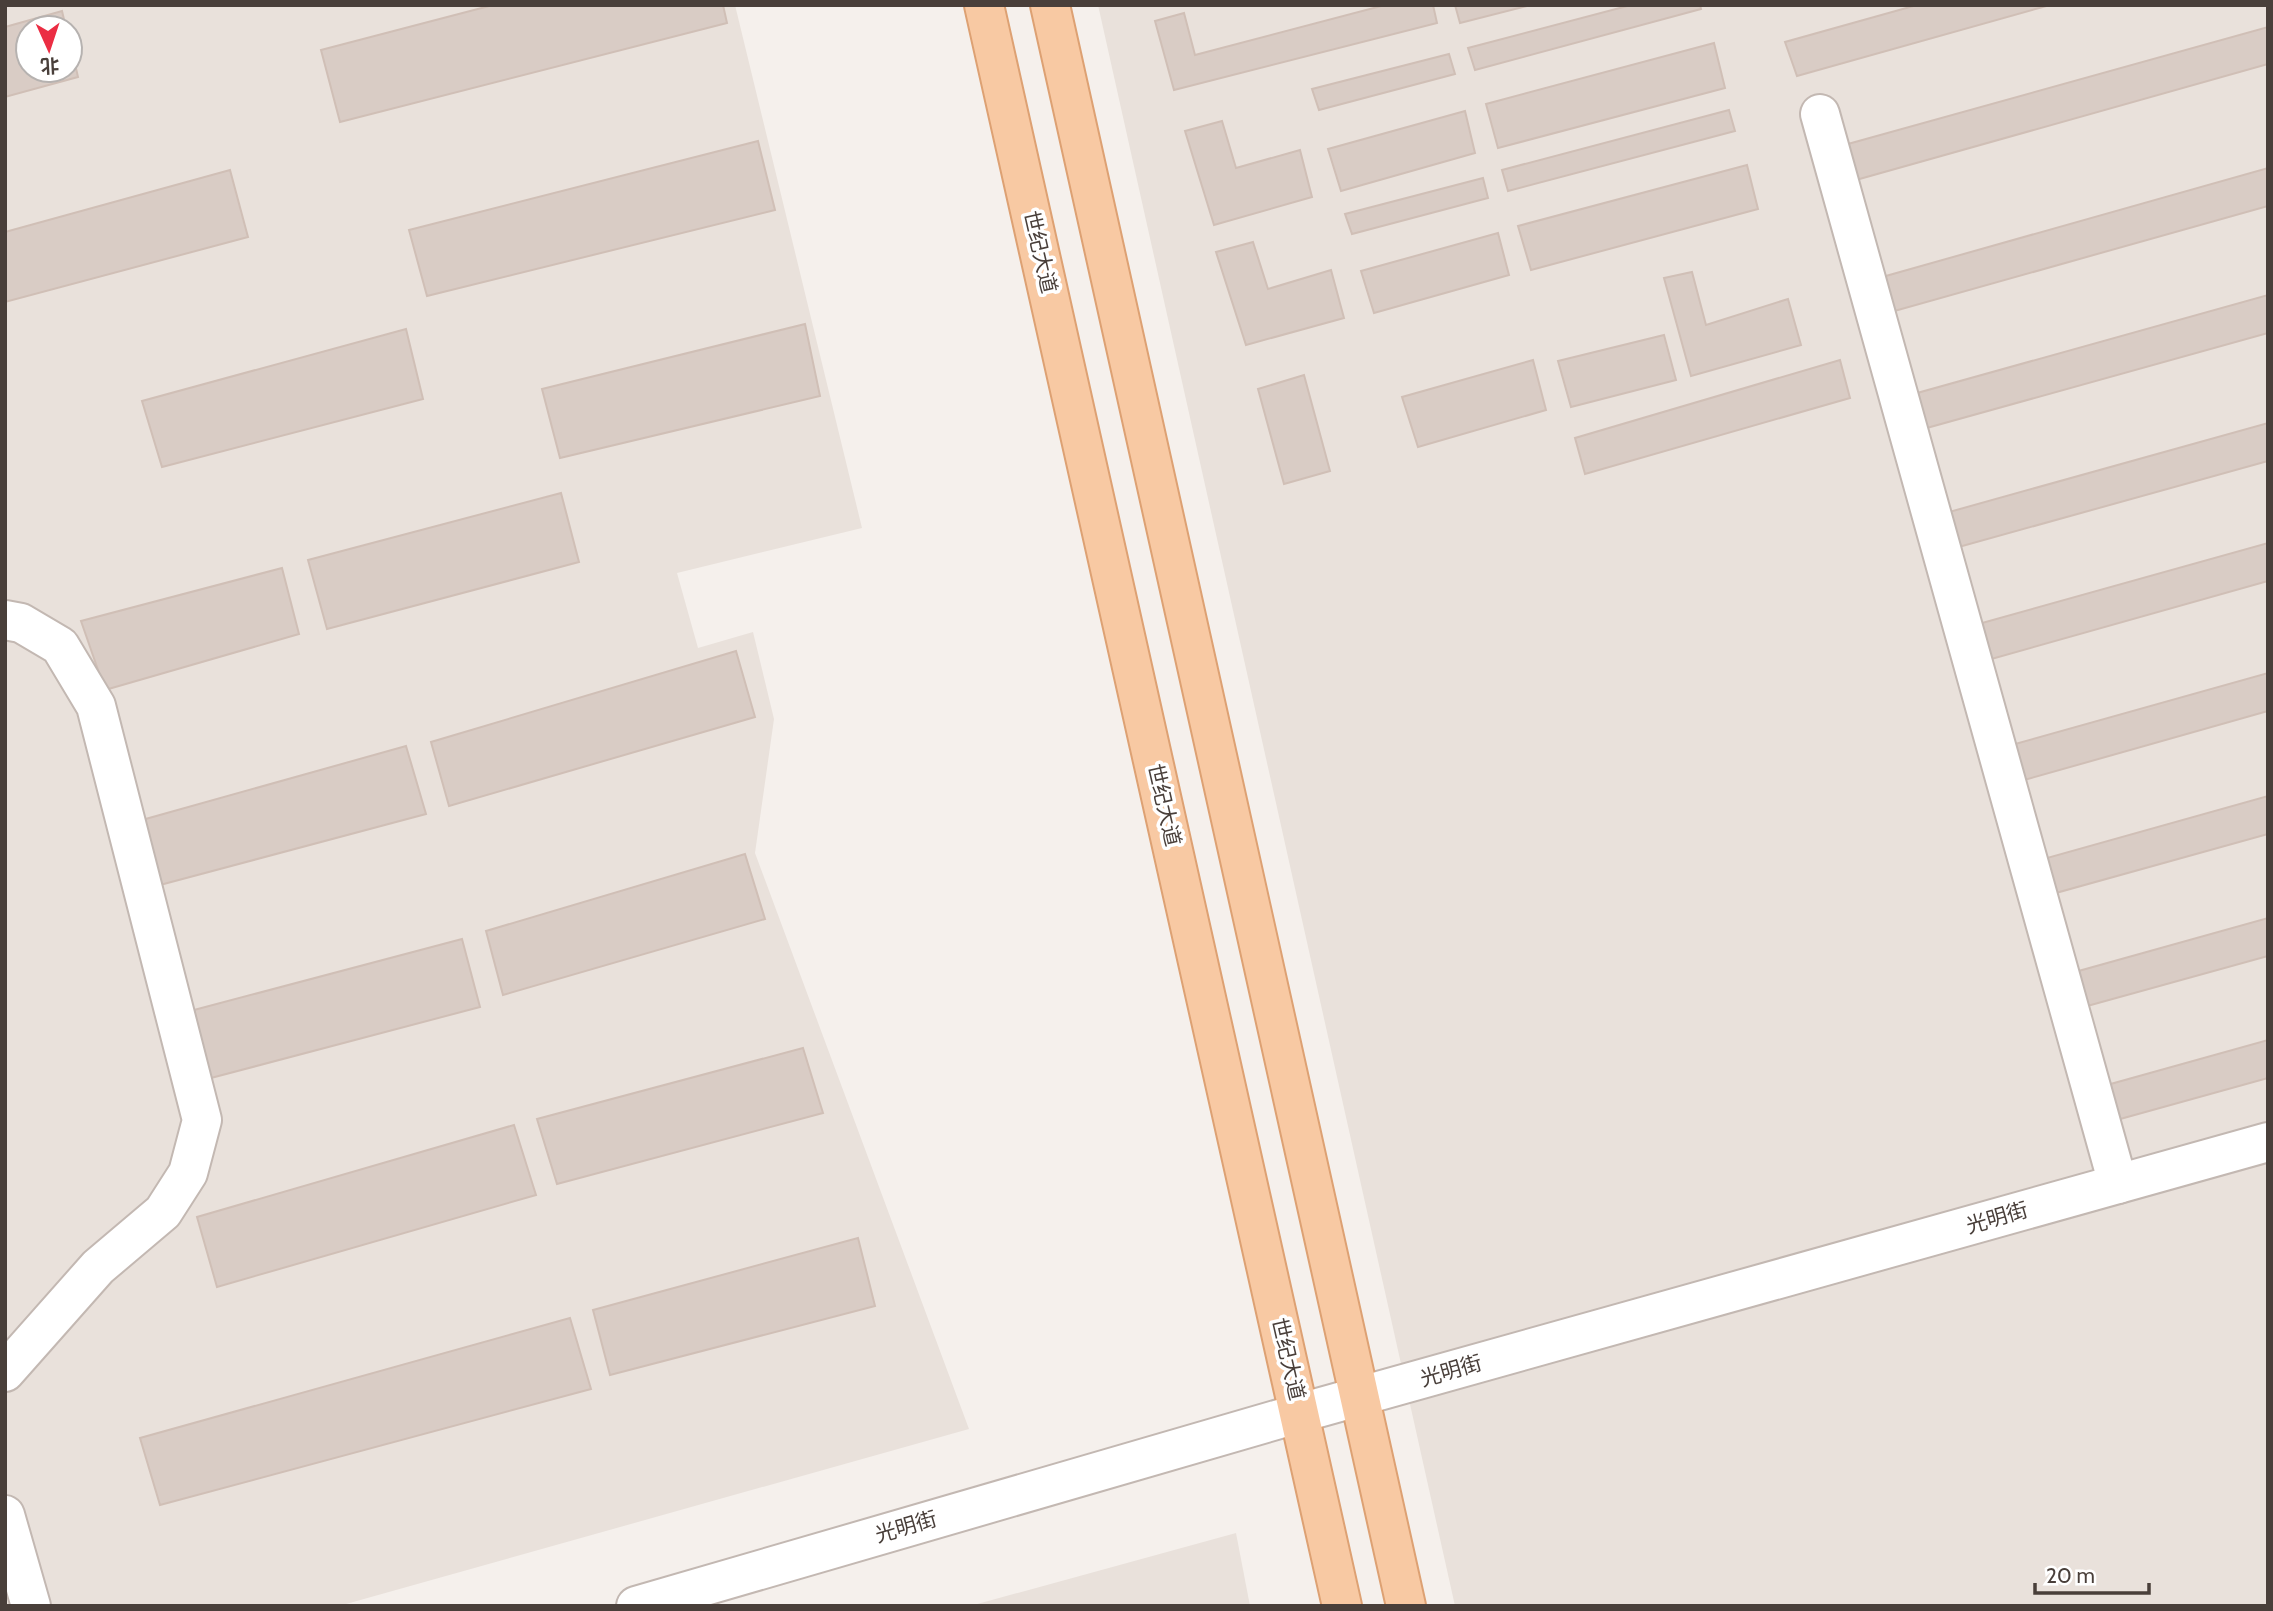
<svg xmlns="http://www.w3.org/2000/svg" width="2273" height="1611" font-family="Cabin,'Noto Sans SC',sans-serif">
  <rect width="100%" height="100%" fill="#f5f0ec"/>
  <g fill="#e9e1db" fill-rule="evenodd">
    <path d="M 5,5 L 735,5 L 862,528 L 677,573 L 698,648 L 753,632 L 774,719 L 755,853 L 969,1429 L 339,1606 L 5,1606 ZM 28,28 L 70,28 L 70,70 L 28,70 Z"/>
    <polygon points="1098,5 2268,5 2268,1606 1455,1606"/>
    <polygon points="1236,1533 1250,1606 970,1606"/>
  </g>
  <g fill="#d9ccc5" stroke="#d0bfb6" stroke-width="2">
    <polygon points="493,5 723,5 727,23 340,122 321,50"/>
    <polygon points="1385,5 1433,5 1437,23 1174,90 1155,21 1184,13 1195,55"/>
    <polygon points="1455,5 1531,5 1460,23"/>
    <polygon points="1631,5 1700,5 1701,9 1475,70 1468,48"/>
    <polygon points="1917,5 2050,5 1797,76 1785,42"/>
    <polygon points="62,11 66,28 28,28 28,70 70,70 70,42 78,77 5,97 5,27"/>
    <polygon points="2268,27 2268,64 1824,189 1812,154"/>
    <polygon points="1714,43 1725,88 1498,148 1486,104"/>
    <polygon points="1449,54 1455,74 1319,110 1312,89"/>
    <polygon points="1729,110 1735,131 1508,191 1502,170"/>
    <polygon points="1465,111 1475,153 1341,191 1328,149"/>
    <polygon points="1222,121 1236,168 1300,150 1312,197 1214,225 1185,131"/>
    <polygon points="758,141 775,210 427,296 409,230"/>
    <polygon points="1747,165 1758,209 1531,270 1518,226"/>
    <polygon points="2268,168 2268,206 1866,319 1854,285"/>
    <polygon points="230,170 248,237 5,302 5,232"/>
    <polygon points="1483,178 1488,198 1352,234 1345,214"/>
    <polygon points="1498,233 1509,275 1374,313 1361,271"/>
    <polygon points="1253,242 1268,289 1331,270 1344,318 1246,345 1216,252"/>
    <polygon points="1692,272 1706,325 1788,299 1801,345 1691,376 1664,278"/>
    <polygon points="2268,295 2268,333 1898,436 1885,402"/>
    <polygon points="805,324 820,396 560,458 542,389"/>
    <polygon points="406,329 423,399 162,467 142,401"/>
    <polygon points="1664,335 1676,380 1571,407 1558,361"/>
    <polygon points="1533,360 1546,410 1418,447 1402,397"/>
    <polygon points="1840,360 1850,398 1585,474 1575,438"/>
    <polygon points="1304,375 1330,471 1284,484 1258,389"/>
    <polygon points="2268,423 2268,461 1930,555 1917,521"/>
    <polygon points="561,493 579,562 327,629 308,560"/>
    <polygon points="2268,543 2268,581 1963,667 1950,632"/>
    <polygon points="282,568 299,634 105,690 81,621"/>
    <polygon points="736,651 755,717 449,806 431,742"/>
    <polygon points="2268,673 2268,711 1996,788 1983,753"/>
    <polygon points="406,746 426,814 160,885 142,820"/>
    <polygon points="2268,796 2268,834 2027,901 2015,867"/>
    <polygon points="745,854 765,919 503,995 486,931"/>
    <polygon points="2268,918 2268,956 2062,1013 2050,979"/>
    <polygon points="462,939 480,1007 211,1078 194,1010"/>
    <polygon points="2268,1040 2268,1078 2095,1126 2082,1092"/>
    <polygon points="803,1048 823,1113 557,1184 537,1119"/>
    <polygon points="514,1125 536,1195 217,1287 197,1217"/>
    <polygon points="858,1238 875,1306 610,1375 593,1310"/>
    <polygon points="570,1318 591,1389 160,1505 140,1438"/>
  </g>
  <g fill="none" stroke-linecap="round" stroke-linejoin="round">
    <g stroke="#c3b8b2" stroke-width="42">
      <g id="minor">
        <polyline points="1820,114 2118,1184"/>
        <polyline points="5,620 21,623 60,646 96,706 202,1120 188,1173 163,1212 98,1267 5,1372"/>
        <polyline points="5,1515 31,1606"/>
      </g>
    </g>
    <g stroke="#c3b8b2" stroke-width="42">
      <polyline id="tertiary" points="636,1606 1300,1413 2268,1142"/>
    </g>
    <g stroke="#dda173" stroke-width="42">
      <g id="primary">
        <polyline points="984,5 1342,1606"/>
        <polyline points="1050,5 1406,1606"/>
      </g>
    </g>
    <use href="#minor" stroke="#fff" stroke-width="38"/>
    <use href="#tertiary" stroke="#fff" stroke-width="38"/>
    <use href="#primary" stroke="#f8c9a3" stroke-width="38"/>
  </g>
  <g text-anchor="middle" stroke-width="7" stroke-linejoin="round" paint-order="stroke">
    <g font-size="21" fill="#493f3a" stroke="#fff">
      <text transform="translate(1040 252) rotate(77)" y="7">世纪大道</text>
      <text transform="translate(1164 805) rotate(77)" y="7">世纪大道</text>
      <text transform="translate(1997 1218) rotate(-16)" y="7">光明街</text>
      <text transform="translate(1288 1359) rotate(77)" y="7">世纪大道</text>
      <text transform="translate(1451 1371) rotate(-16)" y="7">光明街</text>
      <text transform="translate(906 1527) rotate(-16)" y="7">光明街</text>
    </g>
  </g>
  <rect width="2273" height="1611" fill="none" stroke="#493f3a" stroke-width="14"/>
  <g transform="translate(49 49) rotate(177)"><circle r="33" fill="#ffffff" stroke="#b6b2b0" stroke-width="2"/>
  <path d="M0-5L12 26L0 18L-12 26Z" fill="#eb2d43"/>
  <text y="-10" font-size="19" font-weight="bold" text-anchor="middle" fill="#493f3a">北</text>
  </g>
  <path d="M2035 1583v10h114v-10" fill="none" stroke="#493f3a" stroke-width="3.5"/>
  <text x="2046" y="1583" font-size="21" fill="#493f3a" stroke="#ffffff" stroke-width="5" paint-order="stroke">20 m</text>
</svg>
